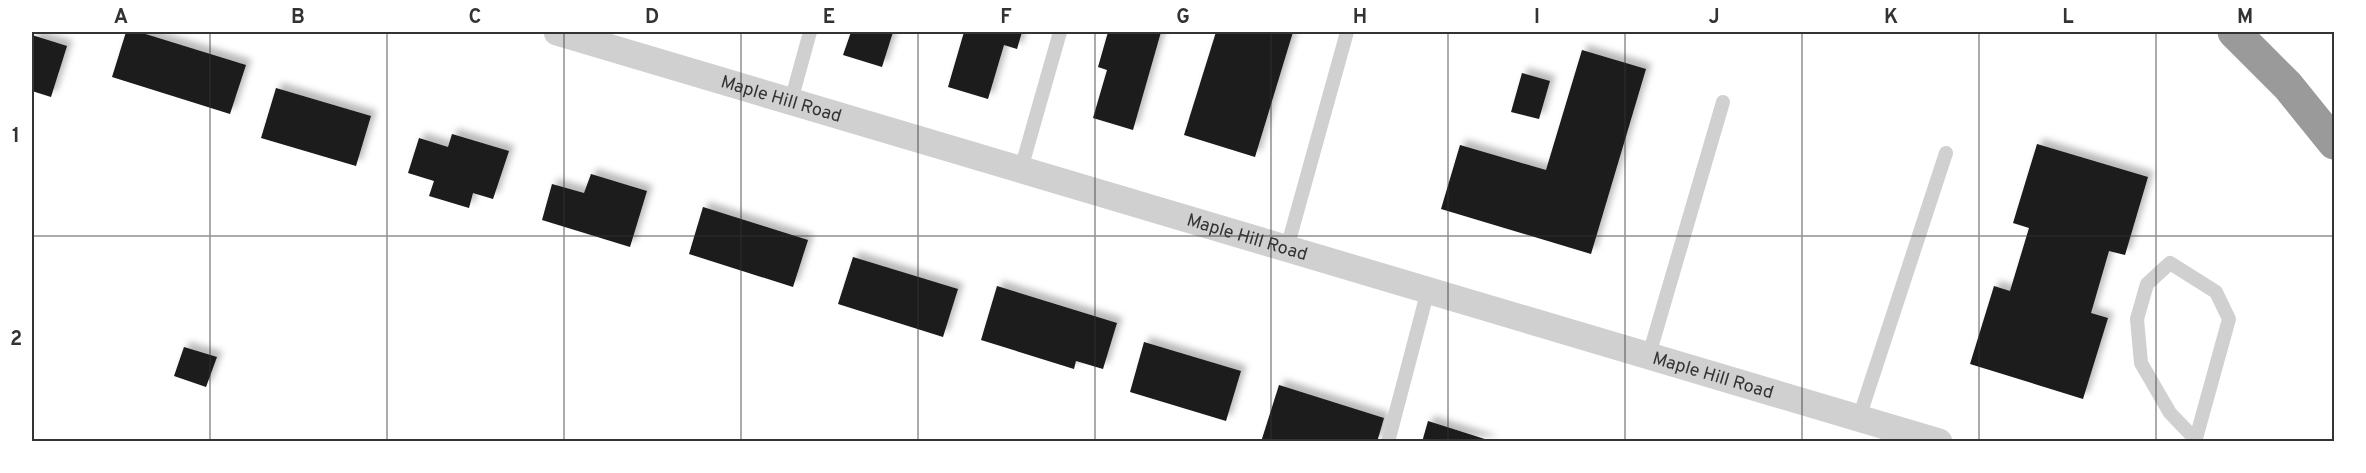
<svg xmlns="http://www.w3.org/2000/svg" width="2366" height="473" font-family="Overpass,sans-serif">
  <defs>
    <filter id="shadow"><feDropShadow dx="5.5" dy="-5.5" stdDeviation="3" flood-color="#0004"/></filter>
  </defs>
  <rect width="100%" height="100%" fill="#fff"/>
  <g fill="#1a1a1a" filter="url(#shadow)">
    <polygon points="126,32 139,32 246,65 230,114 112,77"/>
    <polygon points="851,32 893,32 882,67 843,55"/>
    <polygon points="964,32 1022,32 1017,49 1004,45 988,99 948,87"/>
    <polygon points="1108,32 1161,32 1133,130 1093,118 1107,70 1098,67"/>
    <polygon points="1216,32 1293,32 1255,157 1184,135"/>
    <polygon points="32,35 67,46 51,97 32,91"/>
    <polygon points="1582,50 1646,69 1591,254 1441,209 1460,145 1546,170"/>
    <polygon points="1522,73 1550,81 1539,119 1511,112"/>
    <polygon points="276,88 371,116 356,166 261,138"/>
    <polygon points="452,134 509,151 493,199 473,193 469,208 429,196 434,181 408,173 419,138 448,147"/>
    <polygon points="2037,144 2148,177 2125,255 2109,251 2091,313 2108,318 2083,399 1970,364 1994,286 2010,291 2029,228 2013,223"/>
    <polygon points="591,174 647,191 630,247 542,220 552,184 584,193"/>
    <polygon points="703,207 808,240 793,287 689,254"/>
    <polygon points="853,257 958,289 943,337 838,304"/>
    <polygon points="997,286 1117,323 1103,369 1076,361 1074,369 981,340"/>
    <polygon points="1144,342 1241,371 1226,421 1130,392"/>
    <polygon points="184,347 217,357 206,387 174,376"/>
    <polygon points="1279,385 1384,418 1377,442 1261,442"/>
    <polygon points="1428,421 1491,441 1491,442 1422,442"/>
  </g>
  <g fill="none" stroke-linecap="round" stroke-linejoin="round">
    <g stroke="#d0d0d0" stroke-width="14">
      <polyline points="791,101 810,32"/>
      <polyline points="1021,169 1060,32"/>
      <polyline points="1287,248 1347,32"/>
      <polyline points="1649,355 1723,102"/>
      <polyline points="1859,418 1946,153"/>
      <polyline points="1388,442 1428,290"/>
      <polyline points="2195,442 2229,319 2216,292 2170,263 2147,284 2137,319 2141,363 2170,413 2196,440"/>
    </g>
    <path stroke="#d0d0d0" stroke-width="27" id="s1" d="M 557,32 L 1939,442"/>
    <polyline stroke="#9a9a9a" stroke-width="33" points="2234,32 2288,86 2334,143"/>
  </g>
  <path fill="none" stroke="#333" stroke-width="1.5" stroke-opacity="0.55" d="M 210,32 L 210,442M 387,32 L 387,442M 564,32 L 564,442M 741,32 L 741,442M 918,32 L 918,442M 1095,32 L 1095,442M 1271,32 L 1271,442M 1448,32 L 1448,442M 1625,32 L 1625,442M 1802,32 L 1802,442M 1979,32 L 1979,442M 2156,32 L 2156,442M 32,236 L 2334,236"/>
  <g text-anchor="middle" stroke-width="6" stroke-linejoin="round" paint-order="stroke">
    <g font-size="18" fill="#333" stroke="#fff">
      <text dy="6" stroke="none"><textPath href="#s1" startOffset="234">Maple Hill Road</textPath></text>
      <text dy="6" stroke="none"><textPath href="#s1" startOffset="720">Maple Hill Road</textPath></text>
      <text dy="6" stroke="none"><textPath href="#s1" startOffset="1206">Maple Hill Road</textPath></text>
    </g>
  </g>
  <rect width="2366" height="473" fill="none" stroke="#ffffff" stroke-width="66"/>
  <rect x="33" y="33" width="2300" height="407" fill="none" stroke="#333" stroke-width="2"/>
  <g font-size="20" text-anchor="middle" font-weight="bold" fill="#333">
    <text x="121" y="23">A</text>
    <text x="298" y="23">B</text>
    <text x="475" y="23">C</text>
    <text x="652" y="23">D</text>
    <text x="829" y="23">E</text>
    <text x="1006" y="23">F</text>
    <text x="1183" y="23">G</text>
    <text x="1360" y="23">H</text>
    <text x="1537" y="23">I</text>
    <text x="1714" y="23">J</text>
    <text x="1891" y="23">K</text>
    <text x="2068" y="23">L</text>
    <text x="2245" y="23">M</text>
    <text x="16" y="142">1</text>
    <text x="16" y="345">2</text>
  </g>
</svg>
